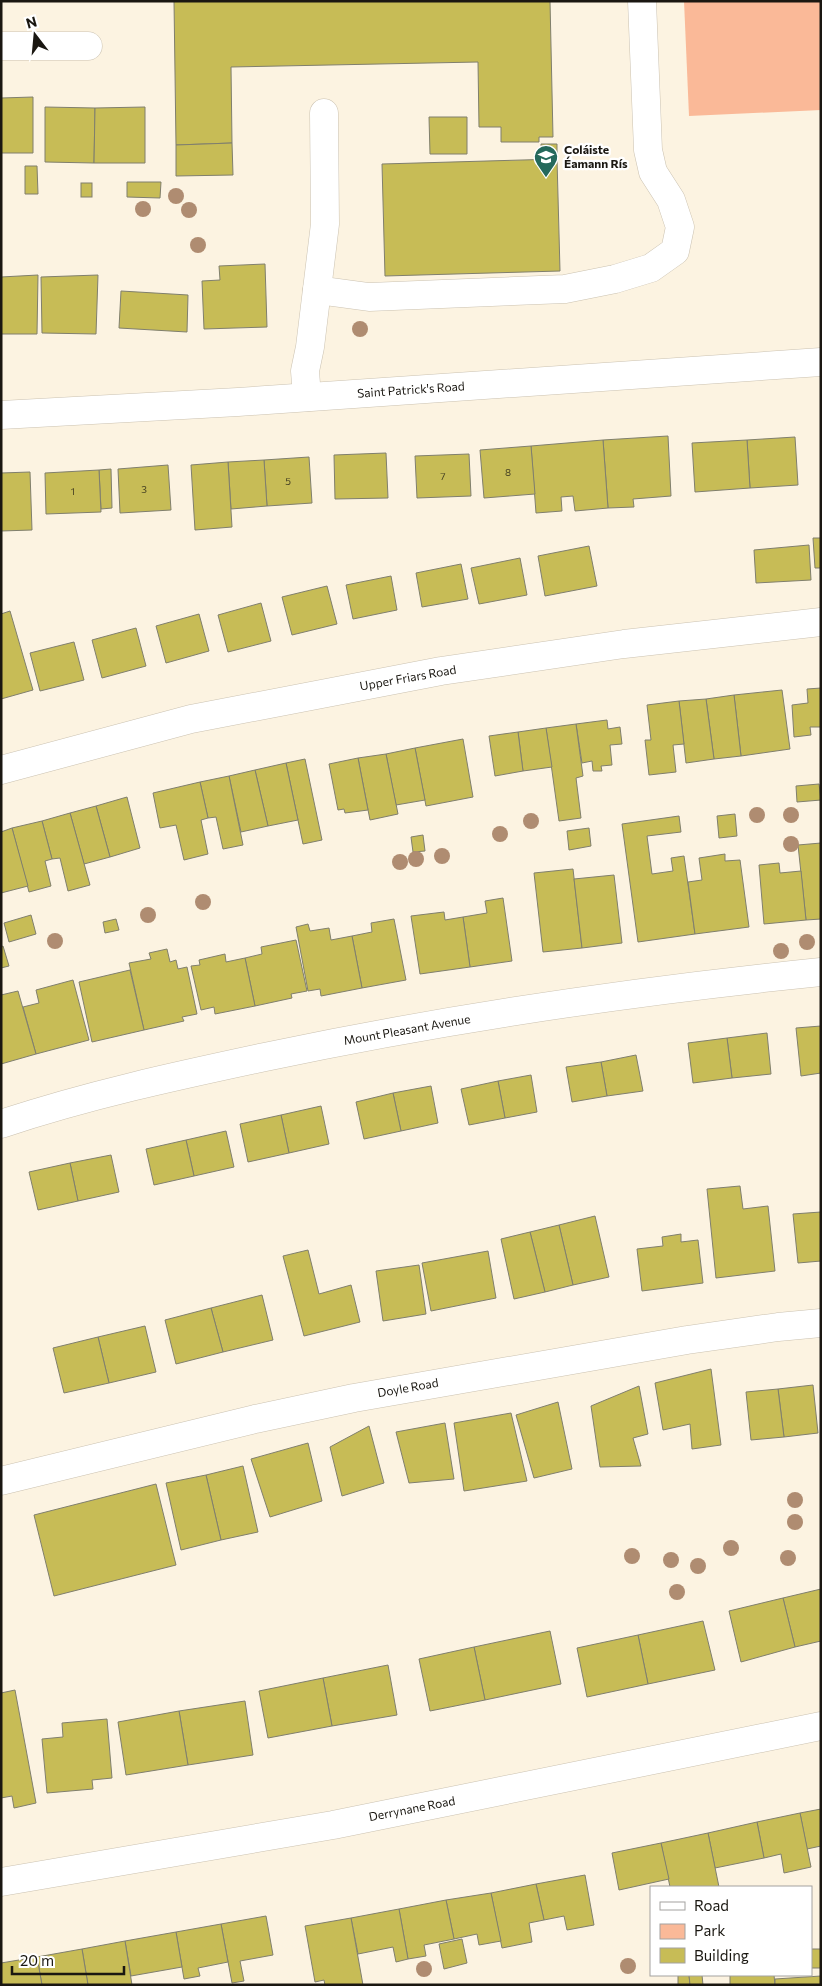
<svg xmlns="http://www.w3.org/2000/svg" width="822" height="1986" font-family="Commissioner,sans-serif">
  <rect width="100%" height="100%" fill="#fcf3e1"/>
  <polygon fill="#fab998" points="684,1 821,1 821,110 689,116"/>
  <g fill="#c7bc56" stroke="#807f6d">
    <polygon points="174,1 550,1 553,137 539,137 539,142 501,142 501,127 479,127 478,62 231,67 232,143 176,145"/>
    <polygon points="33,97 33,153 1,153 1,98"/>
    <polygon points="45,107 95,108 94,163 45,162"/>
    <polygon points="145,107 145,163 94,163 95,108"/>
    <polygon points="429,117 467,117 467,154 430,154"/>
    <polygon points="232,143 233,175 176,176 176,145"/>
    <polygon points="541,144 557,144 557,159 542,160"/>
    <polygon points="557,159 560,271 385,276 382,164"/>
    <polygon points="25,166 37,166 38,194 25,194"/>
    <polygon points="127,182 161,182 160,198 127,197"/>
    <rect x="81" y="183" width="11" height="14"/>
    <polygon points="265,264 267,327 204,329 202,281 220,280 219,266"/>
    <polygon points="38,275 37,334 1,334 1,277"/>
    <polygon points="98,275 96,334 42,333 41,277"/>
    <polygon points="121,291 188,295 187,332 119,328"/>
    <polygon points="668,436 671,496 633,499 634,507 608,508 603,440"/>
    <polygon points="795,437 798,485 750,488 747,440"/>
    <polygon points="603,440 608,508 575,511 573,496 561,497 562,511 536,513 531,446"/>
    <polygon points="747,440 750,488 695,492 692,443"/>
    <polygon points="531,446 535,494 484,498 480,450"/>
    <polygon points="386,453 388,498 335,499 334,455"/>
    <polygon points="469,454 471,496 417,498 415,456"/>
    <polygon points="309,457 312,503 267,506 264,460"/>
    <polygon points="264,460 267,506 231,509 228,462"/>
    <polygon points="228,462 232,527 195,530 191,465"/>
    <polygon points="168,465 171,510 120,513 118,469"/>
    <polygon points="111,469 112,508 101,509 99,470"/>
    <polygon points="99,470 101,512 46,514 45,473"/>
    <polygon points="30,472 32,530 1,531 1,473"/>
    <polygon points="813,538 821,538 821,568 815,568"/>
    <polygon points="809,545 811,580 756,583 754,550"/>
    <polygon points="589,546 597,586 545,596 538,556"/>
    <polygon points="520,558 527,595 479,604 471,568"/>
    <polygon points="461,564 468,599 422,607 416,573"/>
    <polygon points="391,576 397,610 353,619 346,585"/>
    <polygon points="327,586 337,624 292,635 282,597"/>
    <polygon points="261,603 271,641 228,652 218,615"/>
    <polygon points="10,611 33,690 1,699 1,614"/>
    <polygon points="199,614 209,651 166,663 156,626"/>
    <polygon points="136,628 146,666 102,678 92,640"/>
    <polygon points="74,642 84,680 40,691 30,653"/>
    <polygon points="821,688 821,727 810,727 811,735 794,737 792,705 808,703 807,689"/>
    <polygon points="782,690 790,749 741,756 734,695"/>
    <polygon points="734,695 741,756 714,759 706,699"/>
    <polygon points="706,699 714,759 686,763 679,701"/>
    <polygon points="679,701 684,744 673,745 676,772 649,775 645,740 651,740 647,705"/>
    <polygon points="607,720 608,729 620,727 622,744 610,745 612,765 601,766 602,771 593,771 592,761 582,763 576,724"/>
    <polygon points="576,724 583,776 576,778 581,818 559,821 546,728"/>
    <polygon points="546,728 552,767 523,771 518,732"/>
    <polygon points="518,732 523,771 495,776 489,736"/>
    <polygon points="463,739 473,797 426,806 415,748"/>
    <polygon points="415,748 425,800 396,805 386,754"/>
    <polygon points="386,754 398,814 370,820 358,758"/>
    <polygon points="358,758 368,810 345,813 344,809 338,810 329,764"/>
    <polygon points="305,759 322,840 303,844 286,763"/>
    <polygon points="286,763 298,820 268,826 255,770"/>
    <polygon points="255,770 268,826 241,832 229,776"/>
    <polygon points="229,776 243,845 223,849 216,817 208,818 200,782"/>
    <polygon points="200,782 208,818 201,820 208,854 184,860 176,825 160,828 153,793"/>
    <polygon points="819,784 821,800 797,802 796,786"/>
    <polygon points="127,797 140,848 110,857 96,806"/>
    <polygon points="96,806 110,857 84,864 70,813"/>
    <polygon points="70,813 90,885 68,891 60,858 52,859 42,821"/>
    <polygon points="735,814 737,836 719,838 717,816"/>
    <polygon points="679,816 681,832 647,836 652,874 673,871 671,858 684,856 695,934 638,942 622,824"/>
    <polygon points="42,821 52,859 45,861 51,886 29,892 12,828"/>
    <polygon points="12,828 28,886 1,893 1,832"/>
    <polygon points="589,828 591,846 569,850 567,831"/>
    <polygon points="423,835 425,851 413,852 411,837"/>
    <polygon points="821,843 821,919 806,920 798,845"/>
    <polygon points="725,854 725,861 740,860 749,927 695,934 688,882 702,880 699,858"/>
    <polygon points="779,863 780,873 801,871 806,920 764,924 759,865"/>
    <polygon points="573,869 582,948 543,952 534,873"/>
    <polygon points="614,875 622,943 582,948 574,879"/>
    <polygon points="503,898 512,961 470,967 463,917 487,913 485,901"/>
    <polygon points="444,912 445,920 463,917 470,967 420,974 411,916"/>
    <polygon points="31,915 36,934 9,942 4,923"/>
    <polygon points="116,919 119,930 105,933 103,922"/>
    <polygon points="394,919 406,980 362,988 352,936 372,932 371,923"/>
    <polygon points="308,924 310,931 329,928 331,940 352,936 362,988 321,996 320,989 308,991 296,927"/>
    <polygon points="296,940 307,991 291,994 292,998 255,1006 245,958 262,954 261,947"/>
    <polygon points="3,946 9,966 1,968 1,947"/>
    <polygon points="167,949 170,962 176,960 178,969 187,967 197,1014 182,1017 184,1021 144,1030 129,963 151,959 149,953"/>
    <polygon points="225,954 226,962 245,958 255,1006 215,1014 214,1007 201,1010 191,966 200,965 199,960"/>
    <polygon points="130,970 144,1030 92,1042 79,982"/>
    <polygon points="73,980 89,1040 36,1054 23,1007 39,1003 36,990"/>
    <polygon points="18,991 36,1054 1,1064 1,995"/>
    <polygon points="821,1026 821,1073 801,1076 796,1028"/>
    <polygon points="767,1033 771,1074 732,1078 727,1038"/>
    <polygon points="727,1038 732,1078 693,1083 688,1043"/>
    <polygon points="636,1055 643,1091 607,1096 601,1062"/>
    <polygon points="601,1062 607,1096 572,1102 566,1067"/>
    <polygon points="531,1075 537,1112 505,1118 498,1081"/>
    <polygon points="498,1081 505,1118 469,1125 461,1089"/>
    <polygon points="431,1086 438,1123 401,1131 393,1093"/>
    <polygon points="393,1093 401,1131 364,1139 356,1102"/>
    <polygon points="321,1106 329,1144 289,1153 281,1115"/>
    <polygon points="281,1115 289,1153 248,1162 240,1124"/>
    <polygon points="226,1131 234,1167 194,1176 186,1140"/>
    <polygon points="186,1140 194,1176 154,1185 146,1149"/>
    <polygon points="111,1155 119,1192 78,1201 70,1163"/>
    <polygon points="70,1163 78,1201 38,1210 29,1172"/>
    <polygon points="740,1186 743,1209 768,1206 775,1271 716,1278 707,1189"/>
    <polygon points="821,1212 821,1261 798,1263 793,1214"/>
    <polygon points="595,1216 609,1277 573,1285 559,1225"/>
    <polygon points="559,1225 573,1285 545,1292 530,1232"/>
    <polygon points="530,1232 545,1292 514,1299 501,1239"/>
    <polygon points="681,1234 681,1242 698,1240 703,1283 642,1291 637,1249 663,1246 662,1237"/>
    <polygon points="308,1250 319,1294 351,1285 360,1322 304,1336 283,1256"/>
    <polygon points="488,1251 496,1298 431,1311 422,1263"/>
    <polygon points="419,1265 426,1314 383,1321 376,1271"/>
    <polygon points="262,1295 273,1340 223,1352 211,1308"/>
    <polygon points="211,1308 223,1352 176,1364 165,1320"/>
    <polygon points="145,1326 156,1372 109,1383 98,1337"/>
    <polygon points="98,1337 109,1383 64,1393 53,1348"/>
    <polygon points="711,1369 721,1445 692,1449 690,1424 663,1430 655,1383"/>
    <polygon points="813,1385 818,1433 784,1437 778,1389"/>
    <polygon points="639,1386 648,1434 633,1438 641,1466 600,1467 591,1406"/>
    <polygon points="778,1389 784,1437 751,1440 746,1392"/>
    <polygon points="558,1402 572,1469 534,1478 516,1415"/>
    <polygon points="511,1413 527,1481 464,1491 454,1423"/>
    <polygon points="445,1423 454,1479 409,1483 396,1432"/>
    <polygon points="369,1426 384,1483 342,1496 330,1447"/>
    <polygon points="308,1443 322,1501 270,1517 251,1459"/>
    <polygon points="243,1466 258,1532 221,1540 206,1475"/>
    <polygon points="206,1475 221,1540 181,1550 166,1483"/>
    <polygon points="156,1484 176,1565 54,1596 34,1515"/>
    <polygon points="821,1589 821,1641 795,1647 783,1598"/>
    <polygon points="783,1598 795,1647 741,1662 729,1611"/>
    <polygon points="703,1621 715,1670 648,1684 638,1635"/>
    <polygon points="550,1631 561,1684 485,1700 474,1647"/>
    <polygon points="638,1635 648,1684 587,1697 577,1648"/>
    <polygon points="474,1647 485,1700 430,1711 419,1659"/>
    <polygon points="388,1665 397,1715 332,1726 323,1678"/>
    <polygon points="323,1678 332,1726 268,1738 259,1691"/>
    <polygon points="15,1690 36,1803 14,1808 12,1796 1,1798 1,1693"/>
    <polygon points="245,1701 253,1755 188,1765 179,1711"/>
    <polygon points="179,1711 188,1765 126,1775 118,1722"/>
    <polygon points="107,1719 112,1778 92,1780 93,1789 47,1793 42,1739 63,1737 62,1723"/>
    <polygon points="821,1809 821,1846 807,1849 800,1813"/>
    <polygon points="800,1813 811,1867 784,1873 781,1854 764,1858 757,1822"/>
    <polygon points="757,1822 764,1858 715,1868 708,1833"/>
    <polygon points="708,1833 719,1887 670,1887 661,1843"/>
    <polygon points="661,1843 669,1879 619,1890 612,1853"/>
    <polygon points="585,1875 594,1925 567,1930 564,1916 544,1920 536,1884"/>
    <polygon points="536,1884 544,1920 529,1923 532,1942 502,1948 491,1893"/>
    <polygon points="491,1893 501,1941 479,1945 477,1934 454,1939 446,1900"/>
    <polygon points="446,1900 454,1939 424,1945 426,1956 408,1959 399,1909"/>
    <polygon points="399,1909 408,1959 396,1962 393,1947 358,1954 351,1918"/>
    <polygon points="266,1916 273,1955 240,1961 244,1981 232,1983 221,1924"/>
    <polygon points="351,1918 363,1985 325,1985 324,1980 315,1982 305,1926"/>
    <polygon points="221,1924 228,1962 198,1968 200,1976 184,1979 176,1932"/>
    <polygon points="176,1932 182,1967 131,1976 125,1941"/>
    <polygon points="462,1939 467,1963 444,1969 439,1944"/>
    <polygon points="125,1941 132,1985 88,1985 82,1949"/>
    <polygon points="82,1949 88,1985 42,1985 37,1957"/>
    <rect x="811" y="1949" width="10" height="19"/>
    <polygon points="37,1957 42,1985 1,1985 1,1963"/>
    <polygon points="678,1975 689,1975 690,1985 678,1985"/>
    <polygon points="689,1975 702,1975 703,1985 690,1985"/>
    <polygon points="730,1975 774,1975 775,1985 730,1985"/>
    <polygon points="821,1976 821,1985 775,1985 775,1979"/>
  </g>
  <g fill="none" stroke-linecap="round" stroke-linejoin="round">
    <g stroke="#cbc2b1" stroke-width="29">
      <g id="minor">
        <polyline points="1,46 88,46"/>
        <polyline points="317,290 369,297 565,289 615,279 651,268 675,251 680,227 671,200 653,172 648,150 642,1"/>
        <polyline points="307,397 305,371 310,347 325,224 324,113"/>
        <polyline points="1,415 238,402 821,362"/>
        <polyline points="1,770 191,719 441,671 624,644 821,622"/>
        <path d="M 1,1124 C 88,1095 176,1076 265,1057 C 449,1018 634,991 821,972"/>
        <polyline points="1,1481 255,1419 354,1398 687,1340 778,1327 821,1323"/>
        <polyline points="1,1882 333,1825 821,1726"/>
      </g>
    </g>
    <use href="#minor" stroke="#fff" stroke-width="28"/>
  </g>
  <g fill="#af8c71">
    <circle cx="176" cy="196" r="8"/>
    <circle cx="143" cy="209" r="8"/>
    <circle cx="189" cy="210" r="8"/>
    <circle cx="198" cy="245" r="8"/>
    <circle cx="360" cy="329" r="8"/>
    <circle cx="757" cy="815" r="8"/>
    <circle cx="791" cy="815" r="8"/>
    <circle cx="531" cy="821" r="8"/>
    <circle cx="500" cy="834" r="8"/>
    <circle cx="791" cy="844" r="8"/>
    <circle cx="442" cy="856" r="8"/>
    <circle cx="416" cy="859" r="8"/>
    <circle cx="400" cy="862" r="8"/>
    <circle cx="203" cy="902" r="8"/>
    <circle cx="148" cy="915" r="8"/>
    <circle cx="55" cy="941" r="8"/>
    <circle cx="807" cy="942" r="8"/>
    <circle cx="781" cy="951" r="8"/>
    <circle cx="795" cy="1500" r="8"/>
    <circle cx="795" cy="1522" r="8"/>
    <circle cx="731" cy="1548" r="8"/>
    <circle cx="632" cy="1556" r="8"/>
    <circle cx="788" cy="1558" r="8"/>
    <circle cx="671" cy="1560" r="8"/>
    <circle cx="698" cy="1566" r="8"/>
    <circle cx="677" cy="1592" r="8"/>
    <circle cx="628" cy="1966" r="8"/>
    <circle cx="424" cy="1969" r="8"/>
  </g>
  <defs>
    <g id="school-pin" transform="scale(1.25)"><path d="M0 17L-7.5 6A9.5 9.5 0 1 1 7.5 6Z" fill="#25695b" stroke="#fff"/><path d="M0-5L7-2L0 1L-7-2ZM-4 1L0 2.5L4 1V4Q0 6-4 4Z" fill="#fff"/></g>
  </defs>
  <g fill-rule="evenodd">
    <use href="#school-pin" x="546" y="157"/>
  </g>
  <g text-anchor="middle" stroke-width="4.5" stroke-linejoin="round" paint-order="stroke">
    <g font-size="10" fill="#454022">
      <text x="508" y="476">8</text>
      <text x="443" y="480">7</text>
      <text x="288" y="485">5</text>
      <text x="144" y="493">3</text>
      <text x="73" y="495">1</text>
    </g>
    <g font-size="12" font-weight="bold" fill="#1a1711" stroke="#fff" text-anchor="start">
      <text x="564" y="154">Coláiste<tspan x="564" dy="14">Éamann Rís</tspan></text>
    </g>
    <g font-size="12" fill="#1a1711" stroke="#fff">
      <text transform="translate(411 390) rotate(-4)" y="4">Saint Patrick's Road</text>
      <text transform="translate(408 678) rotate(-10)" y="4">Upper Friars Road</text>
      <text transform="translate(407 1030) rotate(-10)" y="4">Mount Pleasant Avenue</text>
      <text transform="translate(408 1388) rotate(-10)" y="4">Doyle Road</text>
      <text transform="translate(412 1809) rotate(-11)" y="4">Derrynane Road</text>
    </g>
  </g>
  <rect width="822" height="1986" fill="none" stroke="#1a1711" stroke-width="5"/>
  <rect x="650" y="1886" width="162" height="90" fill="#ffffff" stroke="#a3a2a0"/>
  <rect x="660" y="1902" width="25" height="8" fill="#ffffff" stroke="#a3a2a0"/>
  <text x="694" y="1911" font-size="15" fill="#1a1711">Road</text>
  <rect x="660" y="1924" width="25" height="15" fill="#fab998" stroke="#a3a2a0"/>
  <text x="694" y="1936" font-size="15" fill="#1a1711">Park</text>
  <rect x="660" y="1948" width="25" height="15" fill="#c7bc56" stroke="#a3a2a0"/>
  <text x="694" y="1961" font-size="15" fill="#1a1711">Building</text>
  <g transform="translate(35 35) rotate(344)" stroke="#ffffff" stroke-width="4" paint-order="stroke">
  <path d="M0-4L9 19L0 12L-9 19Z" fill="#1a1711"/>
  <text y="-8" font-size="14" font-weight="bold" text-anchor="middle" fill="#1a1711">N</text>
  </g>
  <path d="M12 1966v8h112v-8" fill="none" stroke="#1a1711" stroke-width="2.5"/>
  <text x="20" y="1966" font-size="15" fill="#1a1711" stroke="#ffffff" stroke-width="4" paint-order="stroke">20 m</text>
</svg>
